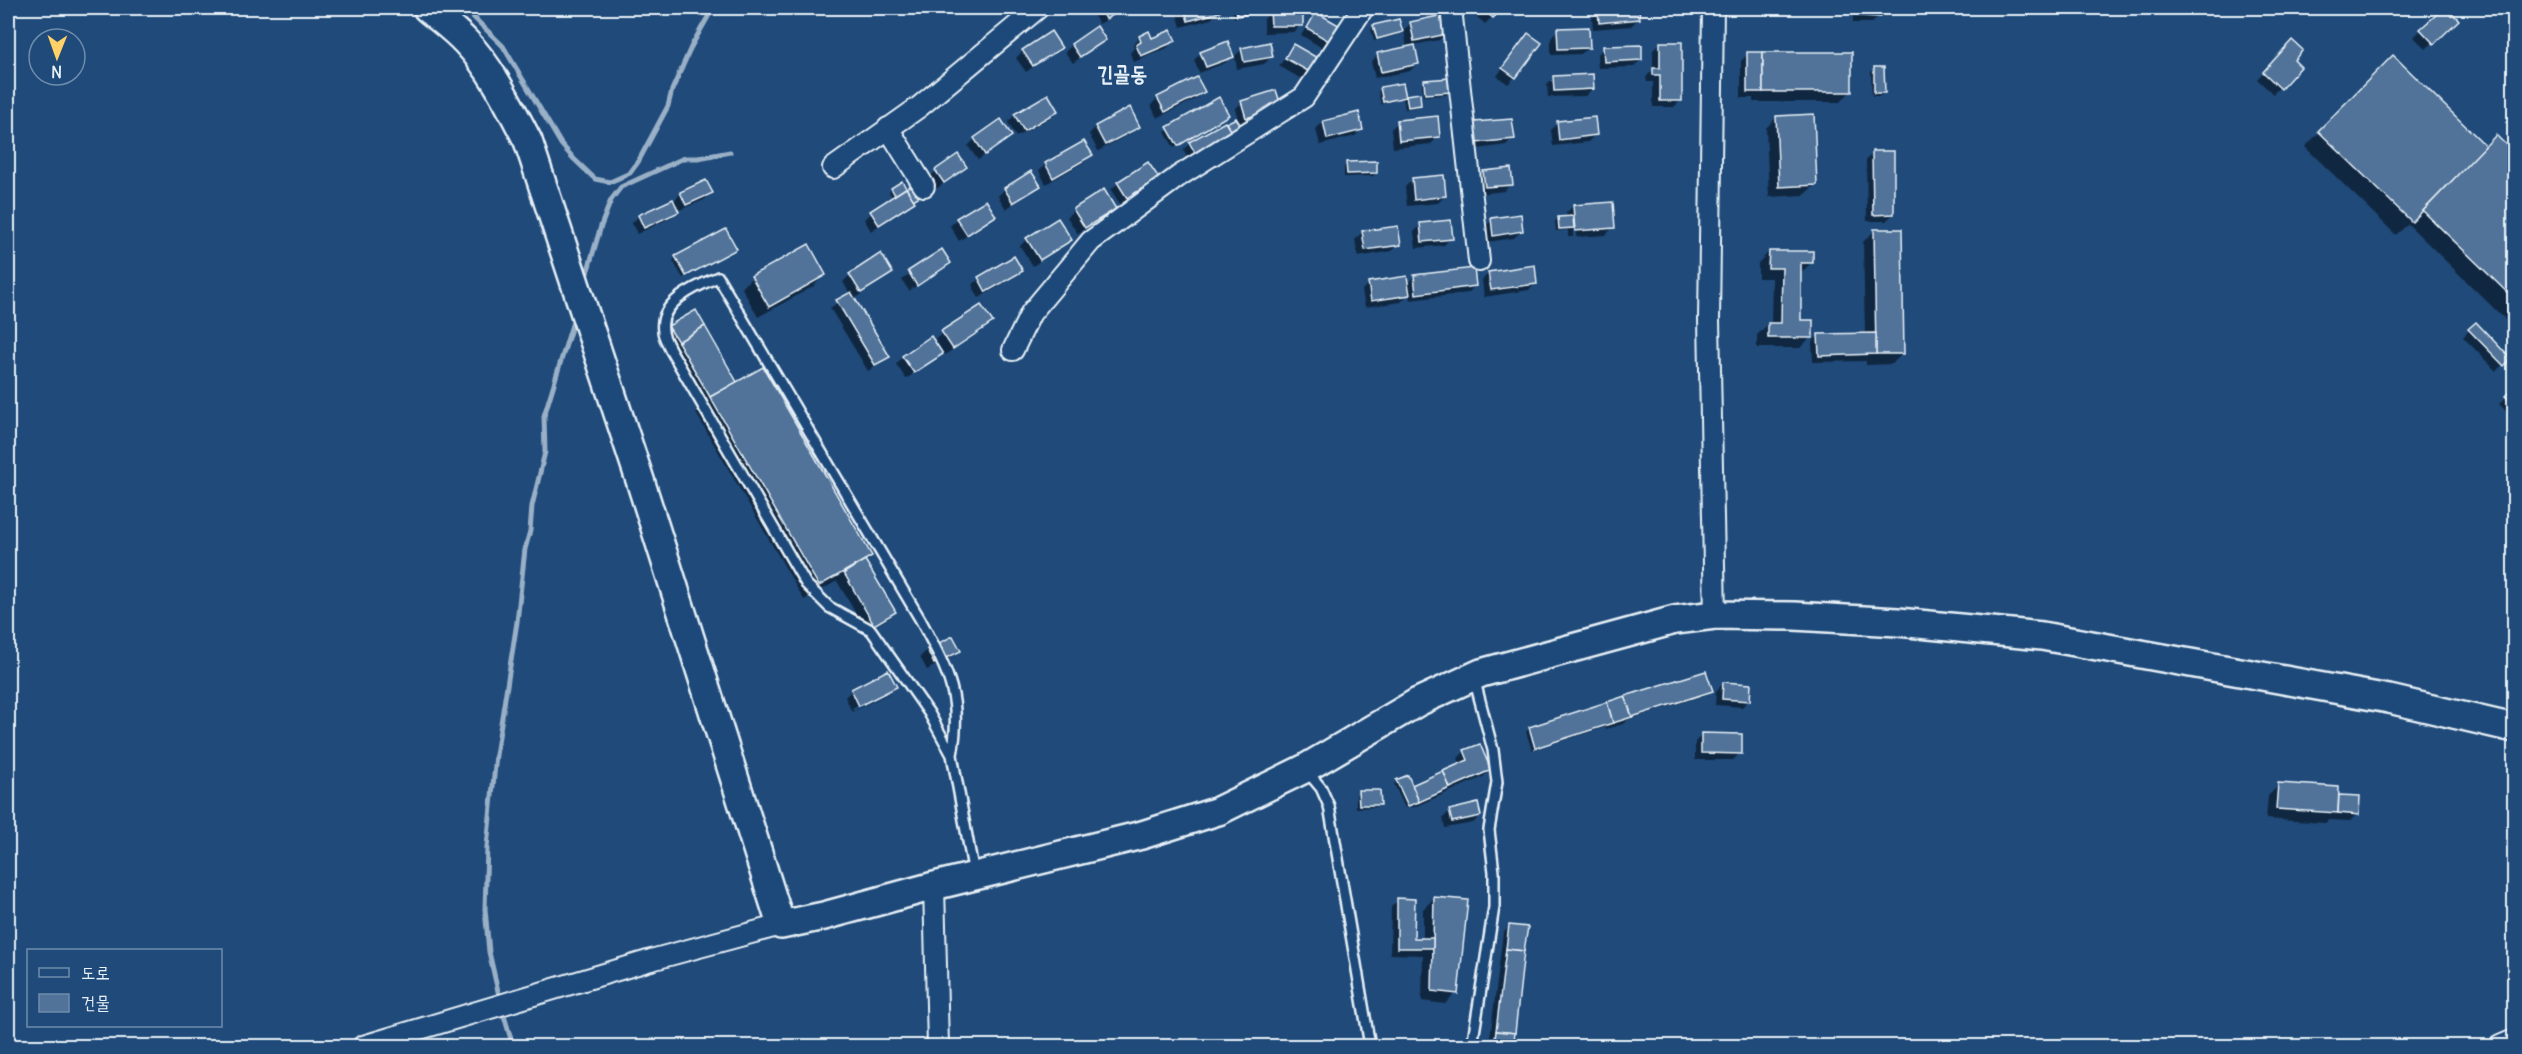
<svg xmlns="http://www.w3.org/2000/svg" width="2522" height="1054" font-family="Delius,'Poor Story',sans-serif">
  <rect width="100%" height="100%" fill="#1f4a7a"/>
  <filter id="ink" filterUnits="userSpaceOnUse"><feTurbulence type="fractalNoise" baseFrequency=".0167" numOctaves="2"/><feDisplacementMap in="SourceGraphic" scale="12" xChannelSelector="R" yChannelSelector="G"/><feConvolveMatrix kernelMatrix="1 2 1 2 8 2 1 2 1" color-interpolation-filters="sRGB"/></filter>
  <g filter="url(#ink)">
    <g fill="#0007" fill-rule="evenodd">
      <polygon points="1089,8 1129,8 1099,24"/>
      <polygon points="1184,8 1217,8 1218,12 1211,19 1181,27 1177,14"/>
      <polygon points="1232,8 1257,8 1258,11 1255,14 1234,18"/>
      <polygon points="1480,8 1501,8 1485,24 1474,14"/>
      <polygon points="1544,8 1579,8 1576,11 1544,12"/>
      <polygon points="1637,8 1638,19 1631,26 1593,29 1592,18 1599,11"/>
      <polygon points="1853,8 1879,8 1879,16 1872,23 1853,23"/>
      <polygon points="1271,12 1301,25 1294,32 1264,33 1264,19"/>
      <polygon points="1317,14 1340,28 1324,49 1301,35"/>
      <polygon points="1411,23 1446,33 1439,40 1413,45 1417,64 1410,71 1375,78 1371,62 1378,55 1407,48 1404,30"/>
      <polygon points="1374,26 1401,32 1398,35 1374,41 1371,29"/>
      <polygon points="2450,27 2426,49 2414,37 2421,30"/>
      <polygon points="1558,30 1588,47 1581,54 1551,55 1551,37"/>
      <polygon points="1140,37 1151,40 1174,41 1167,48 1134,62 1130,53 1134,48 1133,44"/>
      <polygon points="1104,40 1073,63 1065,52 1072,45"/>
      <polygon points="1521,42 1515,77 1508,84 1497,76"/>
      <polygon points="1660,43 1681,100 1674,107 1653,107 1653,82 1647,82 1646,77 1653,70 1653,50"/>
      <polygon points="1293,46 1319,61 1305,81 1279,66"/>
      <polygon points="1060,48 1026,72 1016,58 1023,51"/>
      <polygon points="1604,48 1641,59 1634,67 1598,68 1597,55"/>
      <polygon points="1242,49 1271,57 1264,64 1237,69 1235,56"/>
      <polygon points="2285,49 2292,60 2299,67 2273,94 2257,79"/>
      <polygon points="1201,53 1232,56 1225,63 1199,73 1194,60"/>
      <polygon points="1748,54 1851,91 1840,102 1753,102 1753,98 1741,98 1741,61"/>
      <polygon points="2393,57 2486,148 2496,137 2514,155 2514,328 2408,224 2396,235 2305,147"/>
      <polygon points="1874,69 1883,93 1880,96 1872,96 1871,72"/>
      <polygon points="1554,77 1592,89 1585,96 1548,97 1547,84"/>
      <polygon points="1425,81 1449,91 1446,95 1423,96 1422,84"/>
      <polygon points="1402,85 1404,98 1407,96 1420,104 1417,107 1405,109 1403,98 1381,104 1378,92 1381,89"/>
      <polygon points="1203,92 1196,99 1157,118 1151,105 1158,98"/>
      <polygon points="1218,99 1227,115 1174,148 1165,132"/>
      <polygon points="1242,102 1273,115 1238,125 1240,127 1191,164 1183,150 1190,143 1238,119 1235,109"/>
      <polygon points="1056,111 1049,118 1016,137 1008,122 1015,115"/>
      <polygon points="1777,117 1815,185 1804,195 1769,197 1766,128"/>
      <polygon points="1323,122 1362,129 1355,136 1320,145 1316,129"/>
      <polygon points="1398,122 1438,137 1431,144 1393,148 1391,129"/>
      <polygon points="1558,123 1595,135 1588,142 1553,146 1551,130"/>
      <polygon points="1475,124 1513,138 1506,145 1470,150 1468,131"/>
      <polygon points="1138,126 1131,133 1098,151 1089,134 1096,127"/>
      <polygon points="1010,136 978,160 968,146 975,139"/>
      <polygon points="1084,143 1091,155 1084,162 1046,184 1039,171 1045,165"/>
      <polygon points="1873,153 1893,214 1886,221 1867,221 1866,160"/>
      <polygon points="1347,164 1376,173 1373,176 1344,177 1344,167"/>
      <polygon points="965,167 936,189 929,178 936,171"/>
      <polygon points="1484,172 1511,184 1504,191 1479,194 1477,179"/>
      <polygon points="1157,178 1120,204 1111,190 1118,183"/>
      <polygon points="1412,180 1445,196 1438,203 1407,206 1405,187"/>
      <polygon points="901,183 913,202 871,231 864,219 893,198 889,192"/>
      <polygon points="1039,186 1006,209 998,196 1005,189"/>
      <polygon points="681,193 711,193 704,200 679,210 670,218 637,234 632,223 639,216 673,202"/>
      <polygon points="1573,206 1613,227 1606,235 1576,237 1576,224 1573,227 1573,237 1568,237 1568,230 1556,231 1555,221 1559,218 1567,218 1566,213"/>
      <polygon points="1114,208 1078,234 1067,217 1074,210"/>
      <polygon points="995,216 959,241 950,226 957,219"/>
      <polygon points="1492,220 1521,231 1514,238 1487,242 1485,227"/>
      <polygon points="1421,225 1451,238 1444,245 1416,248 1414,232"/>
      <polygon points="1874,231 1903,353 1892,364 1866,365 1866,361 1813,362 1812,342 1819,335 1865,334 1863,242"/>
      <polygon points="1362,232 1399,244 1392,251 1358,257 1355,240"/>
      <polygon points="1027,239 1070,239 1033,266 1020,246"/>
      <polygon points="735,249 683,278 673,261 676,257"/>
      <polygon points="941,251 949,263 909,291 902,280"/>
      <polygon points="1769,252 1812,262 1801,273 1799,321 1811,337 1800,348 1757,348 1757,335 1768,324 1771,324 1772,278 1758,278 1758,263"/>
      <polygon points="1013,258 1021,270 1014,277 979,298 972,285 979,279"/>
      <polygon points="891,273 854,299 888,356 868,371 830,308 850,294 843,282 850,275"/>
      <polygon points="1489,273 1536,283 1529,290 1484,297 1482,280"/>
      <polygon points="824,275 814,286 758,317 742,288 752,277"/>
      <polygon points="1414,276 1475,286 1468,293 1410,300 1409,294 1401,302 1365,307 1362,290 1369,283 1407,284"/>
      <polygon points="980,307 991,322 945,355 935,339"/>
      <polygon points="2475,324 2509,359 2496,371 2463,337"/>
      <polygon points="669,327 736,384 870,556 864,561 894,612 887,619 866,631 837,581 804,600 696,413 700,409 662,334"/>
      <polygon points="941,354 906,379 896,364 903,357"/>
      <polygon points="2514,389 2514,407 2508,413 2499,404"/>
      <polygon points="953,638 959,650 952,657 927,670 920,657 927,650"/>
      <path d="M 888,672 L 895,687 L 888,694 L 852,712 L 845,697 L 852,690 ZM 889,689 L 889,693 L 853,711 L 852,708 Z"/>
      <polygon points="1705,673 1711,691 1708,694 1627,720 1623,724 1606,729 1606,727 1532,750 1526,732 1529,729"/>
      <polygon points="1723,684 1749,700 1742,707 1715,705 1716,691"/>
      <polygon points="1702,735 1740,753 1733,760 1695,760 1695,742"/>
      <polygon points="1465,751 1490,770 1483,777 1412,808 1411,806 1405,808 1394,784 1397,781 1411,787 1461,765 1458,758"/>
      <polygon points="2279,785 2337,799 2339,796 2357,814 2350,821 2329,820 2325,823 2266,819 2268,796"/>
      <polygon points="1359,792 1379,804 1376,807 1356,808 1356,795"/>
      <polygon points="1450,811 1480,816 1473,823 1445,828 1443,818"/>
      <polygon points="1434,898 1456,993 1445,1004 1422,1001 1423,955 1390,954 1391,907 1398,900 1413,939 1423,939 1423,909"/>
      <polygon points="1510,926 1526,928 1511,1046 1489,1046 1503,933"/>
    </g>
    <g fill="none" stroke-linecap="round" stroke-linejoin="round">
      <g stroke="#9ab0c7" stroke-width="5">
        <polyline points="464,8 503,46 561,144 574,159 595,179 610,182 630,173 638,162 668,106 672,90 692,45 713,8"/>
        <polyline points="585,280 601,226 611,200 621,187 684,158 698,158 730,152"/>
        <polyline points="500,1000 489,952 485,909 487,847 496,755 517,622 525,549 530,531 532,506 545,452 544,416 575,315"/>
        <polyline points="502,1009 513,1046"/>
      </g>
    </g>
    <g fill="#517399" stroke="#e8f1f8" stroke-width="1.5">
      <polygon points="1100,8 1126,8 1106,19"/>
      <polygon points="1184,8 1219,8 1220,12 1188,21"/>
      <polygon points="1236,8 1259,8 1259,12 1237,16"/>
      <polygon points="1481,8 1503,8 1493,18"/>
      <polygon points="1639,8 1640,19 1599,23 1598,9"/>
      <polygon points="1860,8 1881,8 1881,17 1860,16"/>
      <polygon points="2444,8 2447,8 2459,20 2434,44 2420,29"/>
      <polygon points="1303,10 1303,26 1271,26 1270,11"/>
      <polygon points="1316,12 1342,27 1332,43 1307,28"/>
      <polygon points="1443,15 1447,34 1414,41 1410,22"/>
      <polygon points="1399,19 1403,32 1377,39 1373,25"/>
      <polygon points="1097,26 1106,40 1080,57 1071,44"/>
      <polygon points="1589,27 1590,48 1558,49 1557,28"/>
      <polygon points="1171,30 1176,41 1141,56 1136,45 1141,42 1139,36 1149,31 1152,38"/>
      <polygon points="1051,31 1062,48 1033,66 1022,50"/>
      <polygon points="1528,33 1542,43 1516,78 1502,68"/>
      <polygon points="2292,40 2303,50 2294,60 2301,67 2281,89 2263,72"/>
      <polygon points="1228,41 1234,57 1206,67 1200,52"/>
      <polygon points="1270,42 1273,57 1244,62 1241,48"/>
      <polygon points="1660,42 1682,42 1682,101 1660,101 1660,75 1653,75 1653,68 1660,68"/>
      <polygon points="1293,44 1321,60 1313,74 1285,58"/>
      <polygon points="1415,45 1419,64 1381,72 1377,53"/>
      <polygon points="1642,45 1642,60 1604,62 1603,46"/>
      <rect x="1747" y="52" width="16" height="40"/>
      <rect x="1763" y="52" width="89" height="40"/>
      <polygon points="2393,55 2486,146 2412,222 2318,131"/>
      <polygon points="1874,67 1884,67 1885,93 1874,93"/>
      <polygon points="1593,74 1594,89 1554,91 1553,76"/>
      <polygon points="1197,77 1205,92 1165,112 1157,97"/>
      <polygon points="1450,78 1451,92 1425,94 1424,80"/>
      <polygon points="1403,83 1406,97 1383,102 1380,87"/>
      <polygon points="1276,90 1282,108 1246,118 1241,101"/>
      <polygon points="1420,93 1421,105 1408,107 1406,95"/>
      <polygon points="1048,94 1058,111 1024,131 1014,114"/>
      <polygon points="1219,97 1229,115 1178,146 1167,127"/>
      <polygon points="1130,107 1140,127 1105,145 1095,126"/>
      <polygon points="1359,112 1363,130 1327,139 1323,121"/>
      <polygon points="1814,114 1817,185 1779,187 1776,116"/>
      <polygon points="1438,116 1440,137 1399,141 1397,120"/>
      <polygon points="1595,117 1597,135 1559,140 1557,121"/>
      <polygon points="1236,118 1242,127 1232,133 1226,123"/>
      <polygon points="1001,119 1012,136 985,155 974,138"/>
      <polygon points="1512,119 1515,139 1476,143 1474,122"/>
      <polygon points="1225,122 1235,138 1198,158 1189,142"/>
      <polygon points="2496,135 2514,153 2514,299 2423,211"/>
      <polygon points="1084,141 1093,155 1053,178 1045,163"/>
      <polygon points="1872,151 1894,151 1894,214 1873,215"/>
      <polygon points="958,154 967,167 944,183 935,170"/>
      <polygon points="1377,161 1377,173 1347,174 1346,162"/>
      <polygon points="1148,162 1159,178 1127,198 1117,182"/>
      <polygon points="1511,168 1513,185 1485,187 1483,171"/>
      <polygon points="1031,171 1041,186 1013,203 1004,188"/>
      <polygon points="1444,175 1446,196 1414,200 1412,178"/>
      <polygon points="706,180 713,193 686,205 680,192"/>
      <polygon points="902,181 906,188 895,195 891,188"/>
      <polygon points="913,184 920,196 913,200 906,188"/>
      <polygon points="906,188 915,202 879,225 870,211"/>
      <polygon points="1104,189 1116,209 1085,228 1073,209"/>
      <polygon points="673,199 679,212 644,228 638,215"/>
      <polygon points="986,200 996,216 967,235 956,218"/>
      <polygon points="1613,202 1615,228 1575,231 1573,205"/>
      <polygon points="1521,214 1523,231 1493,236 1491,218"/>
      <polygon points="1573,216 1574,228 1559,229 1558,217"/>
      <polygon points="1058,218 1072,240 1040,260 1026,238"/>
      <polygon points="1451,220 1453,239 1422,242 1420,223"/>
      <polygon points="1398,226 1401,245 1365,250 1362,231"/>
      <polygon points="726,229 737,249 686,276 675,256"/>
      <polygon points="1874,229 1902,229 1904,354 1876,354"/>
      <polygon points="809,244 826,275 769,307 751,276"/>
      <polygon points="942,249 951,263 917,286 908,271"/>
      <polygon points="1769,251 1813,251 1813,263 1801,263 1801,320 1813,320 1813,338 1768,338 1768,323 1781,323 1782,268 1768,268"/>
      <polygon points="881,253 893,273 861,293 849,274"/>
      <polygon points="1014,256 1023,271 986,292 978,277"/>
      <polygon points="1535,265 1537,284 1491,290 1488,272"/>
      <polygon points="1474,268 1476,286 1416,294 1414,275"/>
      <polygon points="1407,276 1410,295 1371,301 1368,282"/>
      <polygon points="851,292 890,357 875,365 836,300"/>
      <polygon points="981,305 993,322 953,349 941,331"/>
      <polygon points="696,310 705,326 678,342 668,326"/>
      <polygon points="2476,322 2511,359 2504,366 2468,329"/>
      <polygon points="705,326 737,382 710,397 678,342"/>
      <polygon points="1876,333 1876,354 1819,356 1818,334"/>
      <polygon points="931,336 943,354 914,373 902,356"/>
      <polygon points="763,367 872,556 819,586 710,397"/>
      <polygon points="2514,387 2514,405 2505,396"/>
      <polygon points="865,560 896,612 874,625 844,573"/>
      <polygon points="953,636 961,651 934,664 927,649"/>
      <polygon points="888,670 897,687 859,706 851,689"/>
      <polygon points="1706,671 1713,691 1632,717 1625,696"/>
      <polygon points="1723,682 1751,684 1750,701 1722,699"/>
      <polygon points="1625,696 1632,717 1613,723 1607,702"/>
      <polygon points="1607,702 1613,723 1535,748 1529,727"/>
      <polygon points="1701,733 1742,734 1742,754 1701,753"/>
      <polygon points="1480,744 1491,770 1450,788 1443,771 1468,760 1464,750"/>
      <polygon points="1443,771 1450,788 1419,802 1412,785"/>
      <polygon points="1408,775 1419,802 1408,806 1396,780"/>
      <polygon points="2278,783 2339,787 2338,813 2276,809"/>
      <polygon points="1358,790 1380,790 1381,805 1359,805"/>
      <polygon points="2339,795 2360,796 2359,815 2338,813"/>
      <polygon points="1478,803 1481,816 1452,822 1449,810"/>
      <polygon points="1434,897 1468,900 1458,994 1432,991"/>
      <polygon points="1397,898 1415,899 1414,938 1433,938 1433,948 1397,948"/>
      <polygon points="1509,925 1528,927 1524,951 1506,949"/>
      <polygon points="1506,949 1524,951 1515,1033 1496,1031"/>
      <polygon points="1496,1031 1515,1033 1513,1046 1494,1046"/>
    </g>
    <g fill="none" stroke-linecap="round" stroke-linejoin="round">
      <g stroke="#e8f1f8" stroke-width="14">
        <g id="lane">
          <path d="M 952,755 C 963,695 947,670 920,619 L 718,277 C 697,286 658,302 663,331 C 663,337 668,344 670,349 L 806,584 L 829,607 L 871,630 L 929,713 L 952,755 L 974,874"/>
          <polyline points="1306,770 1321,788 1329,806 1370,1046"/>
          <polyline points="1472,1046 1494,907 1494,872 1489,830 1497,782 1493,750 1474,678"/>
        </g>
      </g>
      <g stroke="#e8f1f8" stroke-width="24">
        <g id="street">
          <polyline points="1451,8 1479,261"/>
          <polyline points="1713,8 1709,320 1715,615"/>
          <polyline points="888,128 924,186"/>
          <polyline points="833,168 919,107 1038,8"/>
          <polyline points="1013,350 1031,313 1091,241 1179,176 1304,97 1363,8"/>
          <polyline points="934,886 938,1046"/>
          <polyline points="363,1046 651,960 781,925"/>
          <polyline points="2500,1046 2514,1040"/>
        </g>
      </g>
      <g stroke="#e8f1f8" stroke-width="32">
        <path id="secondary" d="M 427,8 C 440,19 454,29 466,42 C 493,70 510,107 528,141 L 639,477 L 781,925 L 824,916 L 934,886 L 1142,835 L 1218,811 L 1304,769 L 1418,702 L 1481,673 L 1675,620 L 1715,615 L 1794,616 L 1898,622 L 2042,636 L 2389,699 L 2514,728"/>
      </g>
      <use href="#lane" stroke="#1f4a7a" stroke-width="9"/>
      <use href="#street" stroke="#1f4a7a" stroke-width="20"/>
      <use href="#secondary" stroke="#1f4a7a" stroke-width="27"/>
    </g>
  </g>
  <g text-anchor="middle" stroke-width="4.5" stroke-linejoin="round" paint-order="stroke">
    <g font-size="21" font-weight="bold" fill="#e8f1f8" stroke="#1f4a7a">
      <text x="1122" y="81">긴골동</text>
    </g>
  </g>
  <rect width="2522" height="1054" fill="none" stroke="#1f4a7a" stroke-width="30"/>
  <rect x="15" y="15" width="2492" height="1024" fill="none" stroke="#e8f1f8" stroke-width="2" filter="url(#ink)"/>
  <rect x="27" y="949" width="195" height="78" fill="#1f4a7a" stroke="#6f8dac" stroke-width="1.5"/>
  <rect x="39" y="968" width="30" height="9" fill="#1f4a7a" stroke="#6f8dac" stroke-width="1.5"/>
  <text x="81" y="979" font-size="18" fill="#e8f1f8">도로</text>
  <rect x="39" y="994" width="30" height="18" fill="#517399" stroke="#6f8dac" stroke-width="1.5"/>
  <text x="81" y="1009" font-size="18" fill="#e8f1f8">건물</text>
  <g transform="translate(57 57) rotate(181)"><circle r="28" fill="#1f4a7a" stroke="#6f8dac" stroke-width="1.5"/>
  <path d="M0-4.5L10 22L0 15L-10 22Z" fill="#ffd166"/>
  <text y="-9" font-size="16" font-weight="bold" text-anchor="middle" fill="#e8f1f8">N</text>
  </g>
</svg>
